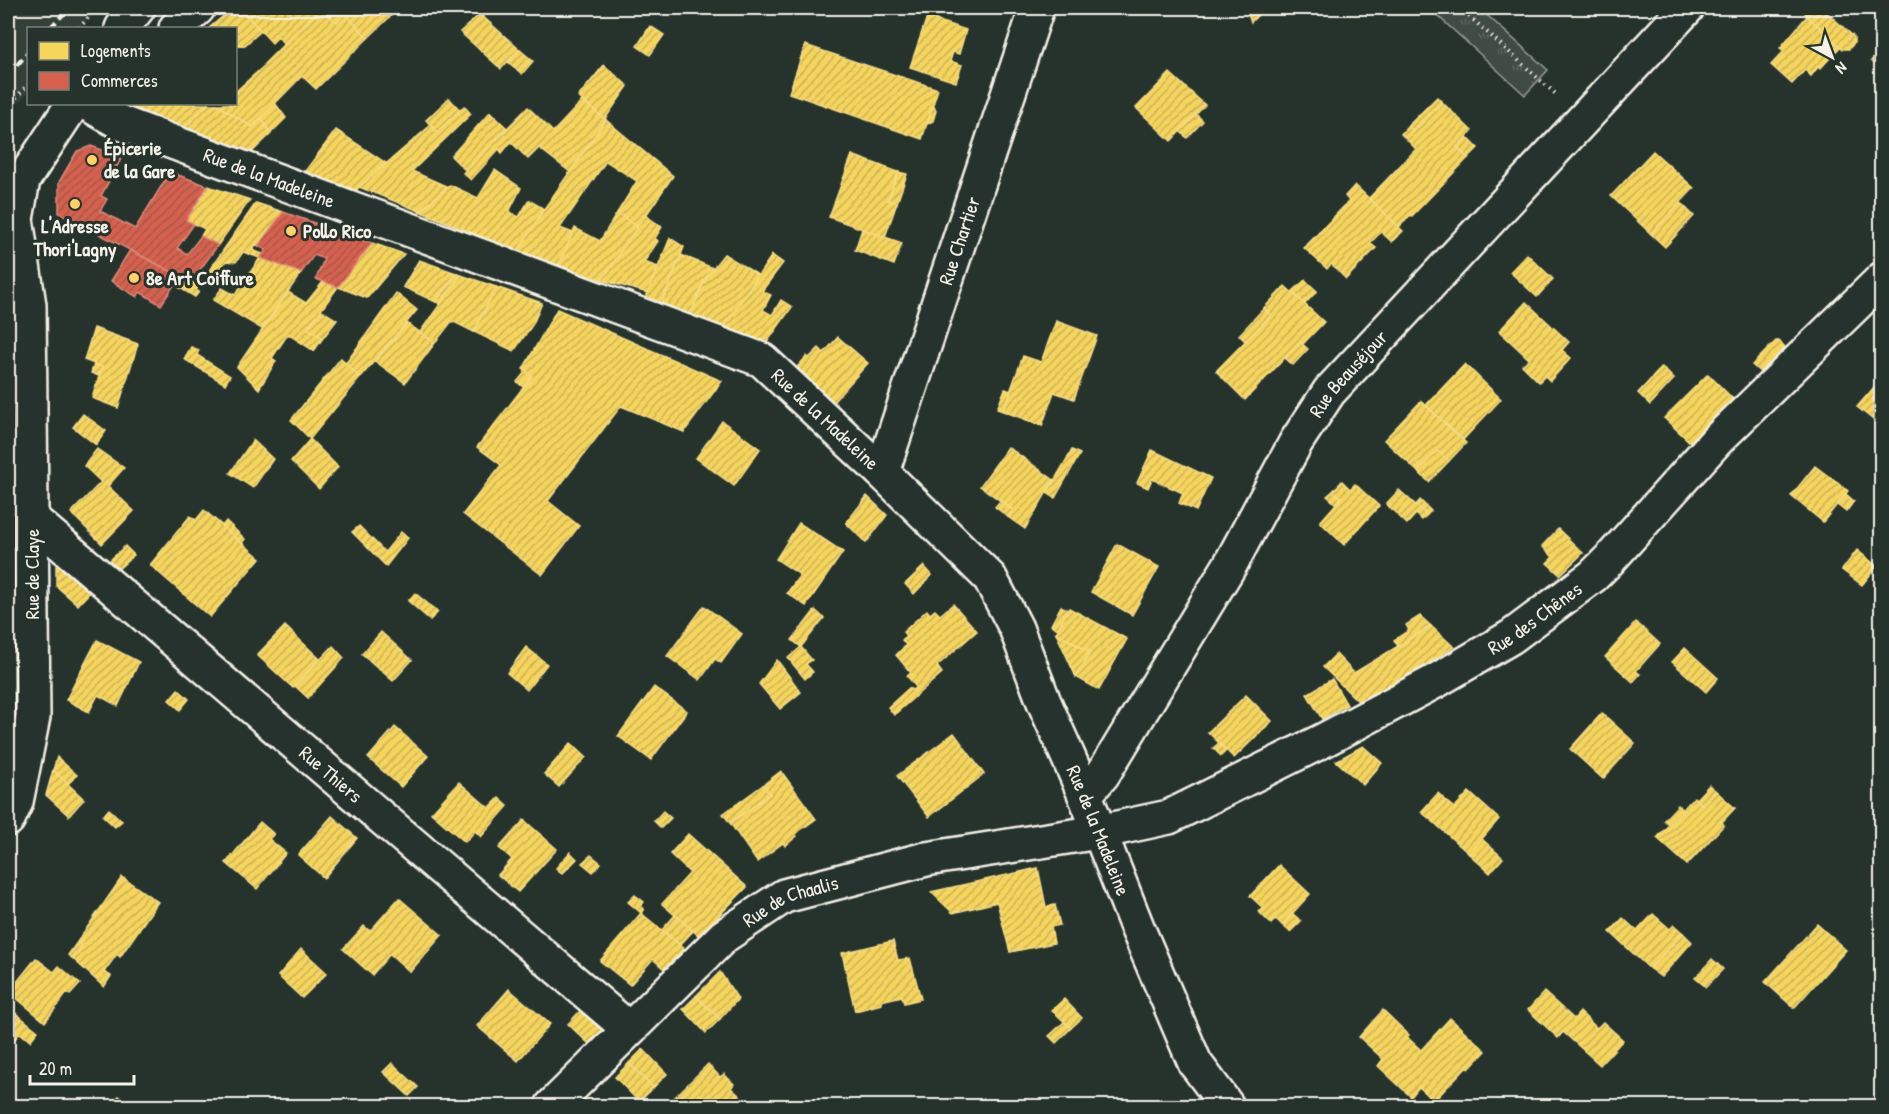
<svg xmlns="http://www.w3.org/2000/svg" width="1889" height="1114" font-family="'Patrick Hand',sans-serif">
  <defs>
    <pattern id="grass-tufts" width="24" height="20" patternUnits="userSpaceOnUse" patternTransform="scale(1.5)"><rect width="24" height="20" fill="#414b45"/><path d="M3 7l-1-3M5 7V3M7 7l1-3M15 17l-1-3M17 17v-4M19 17l1-3" fill="none" stroke="#5d6560"/></pattern>
    <pattern id="homes-hatch" width="6" height="6" patternUnits="userSpaceOnUse" patternTransform="scale(1.5)"><rect width="6" height="6" fill="#f6d55c"/><path d="M-1 1l2-2M0 6l6-6M5 7l2-2" fill="none" stroke="#cbb256"/></pattern>
    <pattern id="shops-hatch" width="6" height="6" patternUnits="userSpaceOnUse" patternTransform="scale(1.5)"><rect width="6" height="6" fill="#d6604d"/><path d="M-1 1l2-2M0 6l6-6M5 7l2-2" fill="none" stroke="#a5584b"/></pattern>
  </defs>
  <rect width="100%" height="100%" fill="#26332d"/>
  <filter id="ink" filterUnits="userSpaceOnUse"><feTurbulence type="fractalNoise" baseFrequency=".0167" numOctaves="2"/><feDisplacementMap in="SourceGraphic" scale="12" xChannelSelector="R" yChannelSelector="G"/><feConvolveMatrix kernelMatrix="1 2 1 2 8 2 1 2 1" color-interpolation-filters="sRGB"/></filter>
  <g filter="url(#ink)">
    <polygon fill="#333f39" points="8,8 99,8 81,28 28,28 28,92 8,116"/>
    <polygon fill="url(#grass-tufts)" stroke="#9a9e96" stroke-width="1.5" points="1429,8 1479,8 1548,70 1525,95"/>
    <g fill="url(#homes-hatch)" stroke="#f5dd86" stroke-width="1.5">
      <polygon points="233,8 240,8 261,31 245,45 236,46 236,28 209,28"/>
      <polygon points="240,8 310,8 316,14 285,45 278,37 272,43"/>
      <polygon points="321,8 337,22 345,13 368,38 316,89 302,76 252,127 216,104 236,104 236,91 265,65 264,64 284,44 285,45"/>
      <polygon points="321,8 399,8 368,38 345,13 337,22"/>
      <polygon points="1245,8 1265,8 1251,22"/>
      <polygon points="1807,8 1822,8 1854,37 1854,43 1849,49 1843,49 1805,14"/>
      <polygon points="480,14 519,49 501,69 460,32"/>
      <polygon points="1807,16 1840,47 1820,69 1818,67 1811,76 1805,70 1792,84 1771,65 1784,51 1780,48"/>
      <polygon points="927,17 966,30 959,54 953,52 950,61 962,65 956,82 910,67"/>
      <polygon points="650,26 664,35 650,55 637,46"/>
      <polygon points="805,45 938,89 922,139 789,93"/>
      <polygon points="519,49 533,61 522,74 508,62"/>
      <polygon points="1882,49 1882,70 1871,61"/>
      <polygon points="604,65 628,86 605,119 578,97"/>
      <polygon points="1170,73 1205,105 1171,141 1136,108"/>
      <polygon points="1437,97 1442,102 1414,131 1408,126"/>
      <polygon points="449,98 460,110 437,132 426,120"/>
      <polygon points="582,101 606,120 570,172 539,148 528,159 511,142 502,153 499,149 471,180 463,173 528,107 553,132"/>
      <polygon points="1442,102 1472,131 1457,147 1468,158 1412,216 1411,215 1399,227 1369,198 1416,149 1401,134 1408,126 1414,131"/>
      <polygon points="275,103 286,118 270,134 261,118"/>
      <polygon points="129,104 208,104 184,128 130,108"/>
      <polygon points="208,104 216,104 252,127 261,118 271,134 249,155 182,131"/>
      <polygon points="933,104 936,111 933,121 927,124"/>
      <polygon points="464,106 471,114 412,171 448,187 419,211 359,187 431,125 437,132"/>
      <polygon points="490,112 507,128 466,171 451,156"/>
      <polygon points="1196,114 1203,121 1187,138 1180,131"/>
      <polygon points="606,120 673,176 638,227 617,213 637,181 606,161 560,228 573,233 559,265 518,251 537,219"/>
      <polygon points="336,130 386,163 359,187 355,192 303,174"/>
      <polygon points="1467,137 1478,148 1468,158 1457,147"/>
      <polygon points="1653,151 1694,188 1651,234 1611,196"/>
      <polygon points="852,155 898,172 888,200 897,203 885,237 829,217"/>
      <polygon points="495,170 521,188 509,212 519,217 529,200 544,209 518,251 419,211 450,185 478,198"/>
      <polygon points="898,172 907,174 897,203 888,200"/>
      <polygon points="1355,185 1403,231 1392,242 1381,232 1370,243 1376,248 1346,279 1331,264 1327,269 1304,248 1349,201 1345,196"/>
      <polygon points="208,186 250,200 218,245 201,236 205,229 186,220"/>
      <polygon points="1680,202 1694,216 1665,247 1651,234"/>
      <polygon points="256,203 283,212 258,246 255,245 252,250 263,254 260,258 243,252 236,262 226,261 214,279 206,275"/>
      <polygon points="617,213 638,227 602,280 559,265 575,228 600,241"/>
      <polygon points="645,215 662,227 655,238 658,241 644,262 658,267 648,293 602,280"/>
      <polygon points="862,229 902,243 894,265 855,250"/>
      <polygon points="670,238 684,247 662,303 646,296"/>
      <polygon points="372,243 404,254 367,298 338,287"/>
      <polygon points="724,254 758,275 724,329 690,315 706,277"/>
      <polygon points="1527,254 1553,279 1537,297 1510,272"/>
      <polygon points="681,255 713,268 706,277 690,315 662,303"/>
      <polygon points="772,255 783,263 762,291 771,295 763,310 772,315 781,300 792,307 763,348 725,325"/>
      <polygon points="260,258 301,273 262,329 213,300 222,288 235,295"/>
      <polygon points="419,260 456,273 436,302 403,287"/>
      <polygon points="456,273 461,275 441,304 436,302"/>
      <polygon points="461,275 496,287 474,332 452,321 435,343 420,332"/>
      <polygon points="180,276 191,282 185,291 175,285"/>
      <polygon points="1305,280 1317,291 1305,304 1292,292"/>
      <polygon points="191,282 199,286 196,290 199,292 195,297 185,291"/>
      <polygon points="323,282 338,287 308,328 323,338 314,351 288,334 272,358 276,361 259,389 237,367 288,292 306,303"/>
      <polygon points="1285,286 1324,322 1303,344 1300,342 1245,400 1216,371 1271,315 1264,308"/>
      <polygon points="496,287 542,303 533,324 514,351 474,332"/>
      <polygon points="396,293 417,310 360,378 346,363"/>
      <polygon points="1526,302 1569,342 1562,350 1571,358 1550,381 1545,376 1539,382 1522,365 1529,359 1499,331"/>
      <polygon points="1264,308 1271,315 1245,341 1239,335"/>
      <polygon points="557,309 722,381 684,432 621,406 548,501 579,526 542,575 463,514 501,465 477,447 532,376 523,369"/>
      <polygon points="321,310 337,320 323,338 308,328"/>
      <polygon points="1056,321 1097,336 1074,399 1054,392 1042,426 1003,411 1023,356 1041,362"/>
      <polygon points="407,323 435,343 405,383 375,361"/>
      <polygon points="94,328 138,344 118,408 92,398 102,367 84,360"/>
      <polygon points="838,337 868,363 827,409 790,375 807,356 809,358 819,348 824,353"/>
      <polygon points="1776,341 1779,341 1787,349 1762,374 1752,365"/>
      <polygon points="1300,342 1308,349 1293,365 1285,358"/>
      <polygon points="191,347 199,350 197,355 230,376 225,384 184,359"/>
      <polygon points="341,358 360,378 310,439 291,420"/>
      <polygon points="94,364 102,367 99,376 91,373"/>
      <polygon points="1465,364 1501,399 1463,440 1426,405"/>
      <polygon points="1662,367 1674,379 1650,405 1638,393"/>
      <polygon points="526,371 532,376 523,387 517,382"/>
      <polygon points="1708,374 1735,401 1692,444 1664,418"/>
      <polygon points="1882,378 1882,427 1857,407"/>
      <polygon points="1005,389 1011,391 1003,411 997,409"/>
      <polygon points="1421,401 1466,443 1449,461 1437,451 1418,472 1384,440"/>
      <polygon points="83,414 106,431 96,445 73,427"/>
      <polygon points="722,421 760,449 734,486 696,458"/>
      <polygon points="310,439 338,467 319,489 291,461"/>
      <polygon points="253,440 273,459 253,488 230,473"/>
      <polygon points="1008,447 1054,480 1025,529 1008,517 1013,510 980,486"/>
      <polygon points="97,449 124,468 108,486 134,511 102,544 71,513 101,482 84,466"/>
      <polygon points="1072,450 1080,454 1055,498 1047,493"/>
      <polygon points="1152,450 1211,478 1196,511 1179,503 1183,493 1152,479 1148,488 1137,483"/>
      <polygon points="1437,451 1449,461 1429,482 1418,472"/>
      <polygon points="1815,466 1848,491 1823,522 1791,496"/>
      <polygon points="1342,481 1350,489 1355,484 1379,506 1344,545 1320,522 1341,498 1333,491"/>
      <polygon points="1399,490 1427,515 1422,520 1416,514 1407,524 1386,504"/>
      <polygon points="1333,491 1341,498 1336,504 1327,496"/>
      <polygon points="1846,494 1854,501 1846,512 1837,505"/>
      <polygon points="867,496 887,515 866,543 846,523"/>
      <polygon points="1420,500 1431,511 1427,515 1416,505"/>
      <polygon points="1000,501 1013,510 1008,517 995,507"/>
      <polygon points="204,510 260,558 210,617 150,565 190,516 196,520"/>
      <polygon points="226,521 245,539 242,543 222,526"/>
      <polygon points="799,523 843,552 806,606 787,593 800,575 776,559"/>
      <polygon points="359,526 385,552 401,532 408,538 386,566 352,532"/>
      <polygon points="1558,529 1583,553 1560,575 1547,563 1553,557 1542,546"/>
      <polygon points="1117,544 1159,567 1132,615 1091,592"/>
      <polygon points="125,546 134,555 116,571 107,563"/>
      <polygon points="1857,550 1877,566 1862,585 1842,570"/>
      <polygon points="56,563 90,592 78,605 56,586"/>
      <polygon points="924,566 932,575 914,594 905,584"/>
      <polygon points="415,593 438,612 430,620 408,601"/>
      <polygon points="953,604 977,631 937,666 942,673 894,715 888,707 909,688 912,690 916,687 907,676 911,673 896,655 906,645 902,640 906,636 903,632 927,610 930,614 935,610 940,615"/>
      <polygon points="704,606 742,634 721,663 715,659 700,680 667,656"/>
      <polygon points="1061,606 1068,610 1058,629 1051,625"/>
      <polygon points="1069,608 1127,639 1099,690 1076,677 1090,652 1056,633"/>
      <polygon points="815,610 824,618 801,647 792,640"/>
      <polygon points="1420,616 1431,626 1398,646 1394,640 1409,630 1406,625"/>
      <polygon points="1636,622 1660,644 1636,671 1640,674 1633,682 1605,657"/>
      <polygon points="285,626 320,659 293,688 257,655"/>
      <polygon points="1431,626 1454,647 1362,705 1323,667 1336,654 1354,673"/>
      <polygon points="381,632 412,660 393,681 362,654"/>
      <polygon points="1056,633 1090,652 1076,677"/>
      <polygon points="97,640 139,662 118,706 98,695 89,712 66,700"/>
      <polygon points="333,646 344,658 308,698 295,686"/>
      <polygon points="526,647 547,664 527,690 507,673"/>
      <polygon points="801,647 812,660 806,664 813,672 805,679 788,658"/>
      <polygon points="1685,648 1718,678 1706,692 1672,662"/>
      <polygon points="777,660 801,692 780,709 759,684"/>
      <polygon points="1332,679 1347,705 1322,719 1307,694"/>
      <polygon points="654,687 687,711 651,760 618,736"/>
      <polygon points="178,689 189,699 180,710 169,700"/>
      <polygon points="1246,695 1272,721 1234,758 1208,732"/>
      <polygon points="1602,713 1635,743 1603,779 1570,749"/>
      <polygon points="395,727 428,756 401,787 368,758"/>
      <polygon points="954,733 984,774 929,817 897,776"/>
      <polygon points="571,743 586,757 559,787 544,774"/>
      <polygon points="1219,743 1226,751 1221,756 1213,748"/>
      <polygon points="1363,746 1382,763 1363,785 1336,761"/>
      <polygon points="57,757 77,775 68,784 53,770"/>
      <polygon points="53,770 84,799 69,816 46,795"/>
      <polygon points="781,771 816,819 795,834 797,836 785,846 783,843 757,862 730,823 770,794 763,785"/>
      <polygon points="459,782 489,808 499,798 508,806 481,837 475,831 465,842 431,813"/>
      <polygon points="763,785 770,794 730,823 723,814"/>
      <polygon points="1709,785 1716,791 1703,806 1696,799"/>
      <polygon points="1716,791 1735,808 1722,822 1724,825 1687,865 1657,838 1694,797 1703,806"/>
      <polygon points="1469,792 1499,819 1469,854 1430,819 1446,801 1454,808"/>
      <polygon points="1438,793 1446,801 1430,819 1421,812"/>
      <polygon points="1678,805 1683,810 1669,825 1664,820"/>
      <polygon points="109,809 122,821 115,827 103,816"/>
      <polygon points="663,811 671,818 661,828 654,821"/>
      <polygon points="332,816 357,838 324,878 298,855"/>
      <polygon points="524,820 557,849 518,892 498,875 512,859 499,848"/>
      <polygon points="260,822 274,834 269,839 286,853 257,889 226,863"/>
      <polygon points="688,834 747,887 699,936 662,904 690,873 670,854"/>
      <polygon points="1482,839 1503,858 1490,873 1469,854"/>
      <polygon points="570,852 577,859 562,874 556,868"/>
      <polygon points="591,855 601,863 593,872 582,863"/>
      <polygon points="1279,865 1310,894 1282,925 1276,919 1271,924 1259,912 1263,908 1250,896"/>
      <polygon points="1038,868 1046,907 1055,905 1060,925 1051,927 1054,943 1010,952 997,902 953,913 931,892"/>
      <polygon points="122,877 158,902 120,957 117,954 104,972 111,976 104,987 72,958 82,945 78,941"/>
      <polygon points="635,895 644,902 641,906 644,909 641,913 628,902"/>
      <polygon points="399,898 442,935 410,972 390,954 372,975 343,949 364,926 370,931"/>
      <polygon points="641,913 685,949 665,970 653,959 630,985 600,961"/>
      <polygon points="1292,913 1301,921 1290,932 1282,925"/>
      <polygon points="1653,914 1670,929 1674,925 1683,933 1650,969 1610,932 1623,918 1637,931"/>
      <polygon points="675,915 693,931 680,945 662,930"/>
      <polygon points="1817,924 1846,950 1794,1008 1765,982"/>
      <polygon points="1683,933 1692,942 1661,977 1650,969"/>
      <polygon points="78,941 82,945 72,958 68,955"/>
      <polygon points="893,941 898,960 910,958 921,999 904,1003 902,996 881,1001 882,1004 855,1011 842,953"/>
      <polygon points="301,949 327,973 302,998 278,976"/>
      <polygon points="36,958 54,972 59,966 80,984 70,995 67,993 45,1022 9,992"/>
      <polygon points="1712,959 1723,969 1706,987 1695,978"/>
      <polygon points="720,972 738,999 720,1019 696,996"/>
      <polygon points="509,989 550,1024 518,1061 477,1026"/>
      <polygon points="1544,992 1574,1019 1580,1012 1597,1028 1603,1022 1623,1040 1600,1065 1563,1032 1558,1038 1528,1010"/>
      <polygon points="696,996 720,1019 706,1033 683,1009"/>
      <polygon points="1064,999 1082,1018 1071,1028 1052,1010"/>
      <polygon points="8,1007 38,1031 30,1041 20,1033 8,1047"/>
      <polygon points="1383,1010 1409,1035 1407,1037 1421,1050 1450,1018 1486,1051 1469,1069 1466,1067 1434,1101 1419,1087 1411,1097 1378,1066 1383,1059 1359,1037"/>
      <polygon points="580,1011 602,1030 589,1044 568,1024"/>
      <polygon points="1064,1022 1071,1028 1056,1043 1049,1036"/>
      <polygon points="643,1049 667,1074 653,1088 629,1063"/>
      <polygon points="392,1063 418,1087 409,1096 383,1072"/>
      <polygon points="629,1063 653,1088 639,1102 615,1077"/>
      <polygon points="708,1064 720,1077 724,1074 734,1084 731,1088 740,1096 729,1106 679,1106 672,1100"/>
      <polygon points="119,1096 132,1106 123,1106 115,1100"/>
    </g>
    <g fill="url(#shops-hatch)" stroke="#df8c7c" stroke-width="1.5">
      <polygon points="91,146 122,157 101,196 107,199 100,211 135,229 170,172 208,186 186,220 194,224 177,248 187,254 201,236 218,245 191,282 59,213 59,182 77,151"/>
      <polygon points="283,212 372,243 338,287 316,279 324,259 314,255 301,273 260,258 266,250 258,246"/>
      <polygon points="130,250 180,276 161,305 140,292 137,297 111,281"/>
    </g>
    <g fill="none" stroke-linecap="round" stroke-linejoin="round">
      <g stroke="#f4f1e8" stroke-width="38">
        <g id="minor">
          <polyline points="176,28 198,8"/>
          <path id="s1" d="M 88,104 L 121,123 L 762,360 L 882,472 L 990,578 L 1016,628 L 1044,702 L 1085,795 L 1137,927 L 1195,1063 L 1227,1106"/>
          <path id="s2" d="M 882,472 L 1037,8"/>
          <path id="s3" d="M 32,519 L 629,1029"/>
          <path id="s4" d="M 1085,795 L 1103,774 L 1230,565 L 1296,442 L 1329,392 L 1687,8"/>
          <path id="s5" d="M 552,1106 L 724,936 L 784,896 L 926,859 L 1099,832 L 1169,817 L 1322,741 L 1434,682 L 1511,637 L 1593,576 L 1610,559 L 1717,440 L 1882,279"/>
        </g>
      </g>
      <g stroke="#f4f1e8" stroke-width="38">
        <g id="tertiary">
          <polyline points="122,28 138,8"/>
          <polyline points="8,819 16,802 33,717 29,305 16,219 23,180 73,104"/>
        </g>
      </g>
      <g stroke="#f4f1e8" stroke-width="4" stroke-dasharray="1.5 4.5" stroke-linecap="butt">
        <polyline points="1460,8 1558,96"/>
        <polyline points="79,28 89,17"/>
        <polyline points="8,107 28,84"/>
      </g>
      <use href="#minor" stroke="#26332d" stroke-width="33"/>
      <use href="#tertiary" stroke="#26332d" stroke-width="33"/>
      <g stroke="#f4f1e8" stroke-width="4.5" stroke-dasharray="9 4.5" stroke-linecap="butt">
        <polyline points="50,28 69,8"/>
        <polyline points="8,76 28,52"/>
      </g>
    </g>
  </g>
  <g fill="#ffd166" stroke="#26332d" stroke-width="2">
    <circle cx="92" cy="160" r="6"/>
    <circle cx="75" cy="204" r="6"/>
    <circle cx="291" cy="231" r="6"/>
    <circle cx="134" cy="278" r="6"/>
  </g>
  <g text-anchor="middle" stroke-width="6" stroke-linejoin="round" paint-order="stroke">
    <g font-size="20" font-weight="bold" fill="#f4f1e8" stroke="#26332d" text-anchor="start">
      <text x="104" y="155">Épicerie<tspan x="104" dy="23">de la Gare</tspan></text>
      <text x="75" y="233" text-anchor="middle">L'Adresse<tspan x="75" dy="23">Thori'Lagny</tspan></text>
      <text x="303" y="238">Pollo Rico</text>
      <text x="146" y="285">8e Art Coiffure</text>
    </g>
    <g font-size="20" fill="#f4f1e8" stroke="#26332d">
      <text dy="7" stroke="none"><textPath href="#s1" startOffset="196">Rue de la Madeleine</textPath></text>
      <text dy="7" stroke="none"><textPath href="#s2" startOffset="244">Rue Chartier</textPath></text>
      <text dy="7" stroke="none"><textPath href="#s4" startOffset="498">Rue Beauséjour</textPath></text>
      <text dy="7" stroke="none"><textPath href="#s1" startOffset="808">Rue de la Madeleine</textPath></text>
      <text transform="translate(32 574) rotate(-90)" y="7">Rue de Claye</text>
      <text dy="7" stroke="none"><textPath href="#s5" startOffset="1124">Rue des Chênes</textPath></text>
      <text dy="7" stroke="none"><textPath href="#s3" startOffset="393">Rue Thiers</textPath></text>
      <text dy="7" stroke="none"><textPath href="#s1" startOffset="1312">Rue de la Madeleine</textPath></text>
      <text dy="7" stroke="none"><textPath href="#s5" startOffset="318">Rue de Chaalis</textPath></text>
    </g>
  </g>
  <rect width="1889" height="1114" fill="none" stroke="#26332d" stroke-width="30"/>
  <rect x="15" y="15" width="1859" height="1084" fill="none" stroke="#f4f1e8" stroke-width="2" filter="url(#ink)"/>
  <rect x="27" y="27" width="210" height="78" fill="#26332d" stroke="#787f78" stroke-width="1.5"/>
  <rect x="39" y="42" width="30" height="18" fill="#f6d55c" stroke="#787f78" stroke-width="1.5"/>
  <text x="81" y="57" font-size="18" fill="#f4f1e8">Logements</text>
  <rect x="39" y="72" width="30" height="18" fill="#d6604d" stroke="#787f78" stroke-width="1.5"/>
  <text x="81" y="87" font-size="18" fill="#f4f1e8">Commerces</text>
  <g transform="translate(1832 57) rotate(139)" stroke="#26332d" stroke-width="4.5" paint-order="stroke">
  <path d="M0-4.5L10 22L0 15L-10 22Z" fill="#f4f1e8"/>
  <text y="-9" font-size="16" font-weight="bold" text-anchor="middle" fill="#f4f1e8">N</text>
  </g>
  <path d="M30 1075v9h104v-9" fill="none" stroke="#f4f1e8" stroke-width="3"/>
  <text x="39" y="1075" font-size="18" fill="#f4f1e8" stroke="#26332d" stroke-width="4.5" paint-order="stroke">20 m</text>
</svg>
